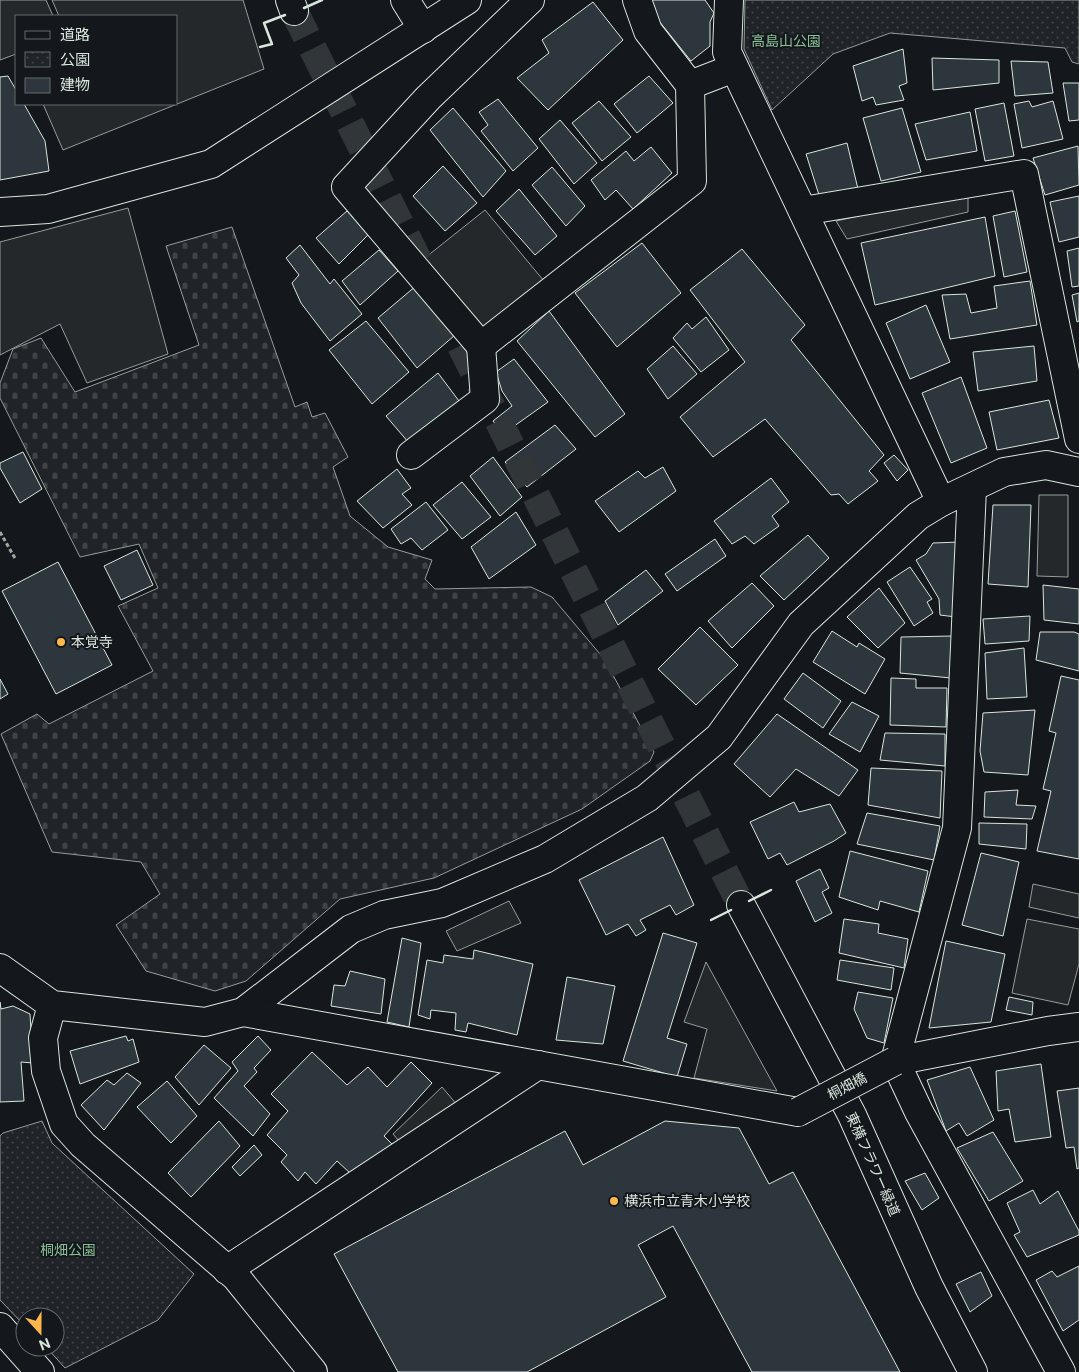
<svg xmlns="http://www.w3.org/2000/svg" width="1079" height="1372" font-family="'Public Sans','Noto Sans JP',sans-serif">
  <defs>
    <pattern id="cemetery-stones" width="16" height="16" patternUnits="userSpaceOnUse" patternTransform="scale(1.25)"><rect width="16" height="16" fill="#202428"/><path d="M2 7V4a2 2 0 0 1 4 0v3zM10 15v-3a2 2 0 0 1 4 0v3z" fill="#404447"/></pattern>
    <pattern id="park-dots" width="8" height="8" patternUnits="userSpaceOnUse" patternTransform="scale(1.25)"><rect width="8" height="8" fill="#202428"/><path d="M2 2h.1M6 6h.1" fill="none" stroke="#404447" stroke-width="1.8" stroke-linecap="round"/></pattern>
  </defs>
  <rect width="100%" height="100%" fill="#14181c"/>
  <polygon fill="url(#cemetery-stones)" stroke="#939e99" points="232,227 295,407 307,402 312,417 325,413 348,457 333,467 350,516 388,547 432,560 425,579 435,589 531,587 552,597 605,660 654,752 650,761 582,809 434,878 340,899 246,981 215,991 146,971 116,925 160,894 141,862 52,852 1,734 37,714 49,724 153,671 118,606 158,588 139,544 80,557 0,398 0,383 13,349 41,338 75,392 199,345 166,246"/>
  <g fill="url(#park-dots)" stroke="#939e99">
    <polygon points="745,0 1079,0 1079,64 1072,62 1065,48 890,33 833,54 772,110 744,49"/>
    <polygon points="42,1121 52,1143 194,1274 158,1320 65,1368 46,1347 55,1347 55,1317 25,1317 25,1326 0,1300 0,1136 3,1133"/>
  </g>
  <g fill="#24282b" stroke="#939e99">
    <polygon points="0,0 46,0 53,16 16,16 16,54 0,60"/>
    <polygon points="52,0 243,0 264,69 63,150 43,104 176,104 176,16 59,16"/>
    <polygon points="968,192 968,212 847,239 836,221"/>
    <polygon points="128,208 168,354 87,383 60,324 0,355 0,242"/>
    <polygon points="485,210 544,281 486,330 477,327 421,261"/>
    <polygon points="1039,495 1068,495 1068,577 1037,576"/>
    <polygon points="1033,884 1079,894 1079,918 1029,907"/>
    <polygon points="509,901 521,923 457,951 446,931"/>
    <polygon points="1027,919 1079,929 1079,964 1068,1005 1012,993"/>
    <polygon points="706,962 777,1091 694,1078 707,1029 684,1022"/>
    <polygon points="442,1087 458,1106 404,1147 393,1134"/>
  </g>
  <g fill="#2c363c" stroke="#d8e6dc">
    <polygon points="645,0 705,0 714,13 710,22 710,46 691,61 643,1"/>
    <polygon points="593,2 623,40 548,110 517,78 549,53 542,40"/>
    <polygon points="903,49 907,83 899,86 904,100 876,105 873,97 862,101 853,66"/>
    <polygon points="932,58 999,60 999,83 933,90"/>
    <polygon points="1011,61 1048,62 1053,93 1015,96"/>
    <polygon points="8,76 16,90 16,104 24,104 45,141 49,171 0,180 0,77"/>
    <polygon points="649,76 673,103 637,133 614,104"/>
    <polygon points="1063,83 1079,83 1079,120 1069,121"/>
    <polygon points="498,99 538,148 513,171 481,131 488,125 479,112"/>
    <polygon points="599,101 631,137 602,161 572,123"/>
    <polygon points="1029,101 1032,107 1053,101 1063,139 1022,148 1014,104"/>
    <polygon points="1004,103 1014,156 985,161 975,109"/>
    <polygon points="453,108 506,171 483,197 430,130"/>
    <polygon points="902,108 921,172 881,181 863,118"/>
    <polygon points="970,112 977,151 926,160 915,124"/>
    <polygon points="560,120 597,163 574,184 539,139"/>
    <polygon points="847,143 858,189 819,195 806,154"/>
    <polygon points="1078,146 1079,185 1045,195 1033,158"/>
    <polygon points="651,147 672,173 633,209 616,190 605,200 591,180 626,151 634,161"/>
    <polygon points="443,166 477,203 445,231 413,196"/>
    <polygon points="552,167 585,206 566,226 532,185"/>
    <polygon points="519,189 557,236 535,255 496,211"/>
    <polygon points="1079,196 1079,237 1059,242 1050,202"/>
    <polygon points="347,211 369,234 339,264 316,238"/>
    <polygon points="1015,211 1027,272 1004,277 993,216"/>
    <polygon points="985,217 995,276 875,305 861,243"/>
    <polygon points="642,243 681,293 617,347 575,293"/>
    <polygon points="300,245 330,284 334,279 362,314 330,341 301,303 292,283 299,275 286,258"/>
    <polygon points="1079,248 1079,286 1072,287 1067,251"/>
    <polygon points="742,249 805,325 791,340 884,455 869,471 878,481 848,504 839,494 831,495 765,419 713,457 680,417 745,362 690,290"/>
    <polygon points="379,250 398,271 360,305 342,281"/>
    <polygon points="1030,281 1037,325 950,339 942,295 966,294 971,313 997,308 994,286"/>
    <polygon points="417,285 455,335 417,368 378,318"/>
    <polygon points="1079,293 1079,321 1077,322 1072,295"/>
    <polygon points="926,305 950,362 910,379 886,323"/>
    <polygon points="549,311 625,414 595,437 517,341"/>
    <polygon points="706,317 729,350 701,372 673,338 687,323 692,329"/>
    <polygon points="366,321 409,372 372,404 329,350"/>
    <polygon points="673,346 697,374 668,399 647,369"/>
    <polygon points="1034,346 1037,381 978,391 973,352"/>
    <polygon points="514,359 548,402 503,434 493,421 512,406 502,391 496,372"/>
    <polygon points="438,373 459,401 409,443 386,416"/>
    <polygon points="961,377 987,448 951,463 922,393"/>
    <polygon points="1049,400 1059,438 997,450 989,412"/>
    <polygon points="555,425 576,449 527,487 505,462"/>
    <polygon points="23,452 42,489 20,503 0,468 0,463"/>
    <polygon points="894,455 908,470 897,481 884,463"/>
    <polygon points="493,457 522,497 500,516 470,476"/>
    <polygon points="663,467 676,491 619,532 595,501 638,471 645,478"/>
    <polygon points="397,469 411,488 402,494 412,505 383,528 357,501"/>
    <polygon points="771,478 789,502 772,516 779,526 754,544 745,536 732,544 714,521"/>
    <polygon points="462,482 491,517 462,539 433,505"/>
    <polygon points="426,502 448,530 422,550 411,538 401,544 391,529"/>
    <polygon points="993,505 1031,505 1028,587 988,584"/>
    <polygon points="516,512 536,545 489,579 471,547"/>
    <polygon points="808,535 829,558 784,600 760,576"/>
    <polygon points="715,539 726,556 677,591 665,574"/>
    <polygon points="960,542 956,617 940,615 939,599 916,560 926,554 933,543"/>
    <polygon points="137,550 153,585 121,600 104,566"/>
    <polygon points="58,562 112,665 56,694 2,591"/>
    <polygon points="910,567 932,599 927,602 933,613 914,626 887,582"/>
    <polygon points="646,570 663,591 618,625 605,601"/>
    <polygon points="752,583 774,606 732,648 708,621"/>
    <polygon points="1043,585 1079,589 1079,624 1044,620"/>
    <polygon points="879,588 905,623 878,648 847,617"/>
    <polygon points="1030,616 1029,641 985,644 983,619"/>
    <polygon points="700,627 738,665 696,705 658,669"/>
    <polygon points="832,631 857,647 859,643 885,659 865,694 813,662"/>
    <polygon points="1040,632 1074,632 1079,634 1079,671 1036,660"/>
    <polygon points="953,636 951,678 900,673 901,637"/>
    <polygon points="1024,648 1027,697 987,699 985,653"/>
    <polygon points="803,673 841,701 823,728 784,699"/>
    <polygon points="1061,676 1079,680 1079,859 1037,851 1051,791 1043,789 1056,733 1049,731"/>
    <polygon points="891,678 916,679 916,688 947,688 946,727 890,725"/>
    <polygon points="0,679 8,694 0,699"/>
    <polygon points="852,702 879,716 860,752 829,734"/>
    <polygon points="1035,710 1028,775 984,772 980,751 983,713"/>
    <polygon points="777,714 858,770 839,796 796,769 770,797 734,764"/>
    <polygon points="885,733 945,734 945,766 880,760"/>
    <polygon points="871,768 942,771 940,818 868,805"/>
    <polygon points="1018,790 1016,805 1036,806 1032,819 984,817 985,792"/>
    <polygon points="794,802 799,812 830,804 846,833 834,841 787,865 780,853 768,859 750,822"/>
    <polygon points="867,813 940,826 934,860 857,844"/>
    <polygon points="979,823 1027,824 1026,849 979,844"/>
    <polygon points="663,837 694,905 676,915 670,905 640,920 646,930 636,936 628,924 606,935 579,880"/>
    <polygon points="850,851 928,871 919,912 880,901 878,910 839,897"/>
    <polygon points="981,853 1019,862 1003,936 962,925"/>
    <polygon points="820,869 829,888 822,892 832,913 815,922 796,881"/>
    <polygon points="844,919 879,924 878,933 908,939 904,968 839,953"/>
    <polygon points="663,933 697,943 667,1038 687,1044 677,1077 623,1061"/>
    <polygon points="402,938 421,943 409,1027 387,1022"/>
    <polygon points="946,941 1005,954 991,1022 929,1028"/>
    <polygon points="474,950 533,964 517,1035 468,1023 466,1032 455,1030 456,1013 431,1010 430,1019 418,1015 427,960 443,963 444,955 473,959"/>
    <polygon points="840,960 894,968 891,990 837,980"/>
    <polygon points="350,971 385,979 381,1014 331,1006 334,985 345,986"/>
    <polygon points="567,977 615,986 603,1044 556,1040"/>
    <polygon points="858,992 893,998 884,1043 867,1038 854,1009"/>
    <polygon points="1009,997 1033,1002 1032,1015 1006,1010"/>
    <polygon points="0,1002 1,1009 13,1006 30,1014 33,1063 21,1062 24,1101 0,1102"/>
    <polygon points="126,1036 128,1041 133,1039 139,1062 80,1084 70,1051"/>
    <polygon points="258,1036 271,1050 254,1068 257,1072 244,1086 270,1114 253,1136 214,1098 238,1071 232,1062"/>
    <polygon points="204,1045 231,1068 199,1105 175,1077"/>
    <polygon points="312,1052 347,1085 368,1067 387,1087 411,1062 432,1083 384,1136 393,1145 350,1173 337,1161 316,1184 305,1172 298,1181 281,1162 287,1155 267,1135 288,1111 271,1094"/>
    <polygon points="1041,1064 1051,1137 1015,1142 1009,1109 998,1111 996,1071"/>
    <polygon points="970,1067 994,1120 967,1136 959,1123 946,1131 927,1080"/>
    <polygon points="127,1073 141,1083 104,1130 81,1105 107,1080 114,1085"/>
    <polygon points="167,1081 197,1116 171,1143 137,1107"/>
    <polygon points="1079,1088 1079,1168 1077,1169 1074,1147 1066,1148 1057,1091"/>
    <polygon points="219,1121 240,1146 191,1197 168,1173"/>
    <polygon points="665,1121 739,1128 769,1184 793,1172 900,1372 752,1372 673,1226 638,1245 666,1297 527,1372 398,1372 334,1254 565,1131 583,1165"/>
    <polygon points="993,1132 1023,1181 989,1201 957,1148"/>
    <polygon points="254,1145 262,1155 240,1176 232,1167"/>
    <polygon points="925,1173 939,1198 922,1210 905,1181"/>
    <polygon points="1033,1190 1040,1204 1058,1191 1079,1231 1079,1235 1027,1257 1014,1235 1020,1232 1007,1203"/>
    <polygon points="1079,1266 1079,1320 1063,1331 1036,1280 1052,1271 1057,1277"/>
    <polygon points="981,1272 992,1296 970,1312 956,1284"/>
  </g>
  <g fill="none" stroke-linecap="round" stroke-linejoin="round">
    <g stroke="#313739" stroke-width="28" stroke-dasharray="28 14" stroke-linecap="butt">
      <polyline points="294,11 424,272"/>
      <polyline points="442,308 741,905"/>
    </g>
    <g stroke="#d8e6dc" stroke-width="30">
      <g id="minor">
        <polyline points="290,0 294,11"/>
        <polyline points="405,0 423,29"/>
        <polyline points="530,0 428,98 346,187 481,346 692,181 690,85 648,31 637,0"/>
        <polyline points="729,0 727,52 941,502"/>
        <polyline points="690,85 734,68"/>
        <polyline points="803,211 1024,174 1079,439"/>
        <polyline points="0,212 48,209 211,164 467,0"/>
        <polyline points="411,455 485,399 481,346"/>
        <polyline points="972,488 957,828 895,1061 919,1112 1061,1372"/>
        <polyline points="741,905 852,1115 929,1287 973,1372"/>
        <polyline points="0,968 52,1005 205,1022 243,1012 351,929 384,915 442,903 545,859 647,798 719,737 801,624 918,516 941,502 1004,472 1046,465 1079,472"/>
        <polyline points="52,1005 43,1038 46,1071 64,1124 83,1145 236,1277 313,1372"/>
        <polyline points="243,1012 798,1112"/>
        <polyline points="895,1061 1048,1031 1079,1027"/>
        <polyline points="227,1270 538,1065"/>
        <polyline points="0,1327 40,1372"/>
      </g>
    </g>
    <polyline stroke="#9da8a2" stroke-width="3" stroke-dasharray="4 2.5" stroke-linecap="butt" points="0,532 16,560"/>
    <use href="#minor" stroke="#14181c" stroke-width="28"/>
    <g stroke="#d8e6dc" stroke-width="30" stroke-linecap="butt">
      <polyline id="minor-bridge" points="798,1112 895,1061"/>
    </g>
    <use href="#minor-bridge" stroke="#14181c" stroke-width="28"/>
    <g stroke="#d8e6dc" stroke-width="2.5">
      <polyline points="304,8 322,0"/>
      <polyline points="260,47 272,44 264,23 285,15"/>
      <polyline points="749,901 771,890"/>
      <polyline points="711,920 731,910"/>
    </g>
  </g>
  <g fill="#ffb74d" stroke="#14181c" stroke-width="2">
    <circle cx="61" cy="642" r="5"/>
    <circle cx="614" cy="1201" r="5"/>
  </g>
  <g text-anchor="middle" stroke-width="4" stroke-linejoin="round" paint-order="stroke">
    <g font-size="14" fill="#8ac095" stroke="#14181c">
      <text x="786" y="46">高島山公園</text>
      <text x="68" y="1255">桐畑公園</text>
    </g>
    <g font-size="14" fill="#d8e6dc" stroke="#14181c" text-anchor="start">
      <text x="71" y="647">本覚寺</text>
      <text x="624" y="1206">横浜市立青木小学校</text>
    </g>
    <g font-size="14" fill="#d8e6dc" stroke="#14181c">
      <text transform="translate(847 1086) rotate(-28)" y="5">桐畑橋</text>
      <text transform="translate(873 1164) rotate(66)" y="5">東横フラワー緑道</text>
    </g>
  </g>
  <rect x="15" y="15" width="162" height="90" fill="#14181c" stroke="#626a69"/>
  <rect x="25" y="31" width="25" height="8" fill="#14181c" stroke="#626a69"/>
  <text x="60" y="40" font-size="15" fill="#d8e6dc">道路</text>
  <rect x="25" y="52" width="25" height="15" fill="url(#park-dots)" stroke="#626a69"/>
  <text x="60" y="65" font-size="15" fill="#d8e6dc">公園</text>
  <rect x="25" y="78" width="25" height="15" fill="#2c363c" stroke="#626a69"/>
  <text x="60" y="90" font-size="15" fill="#d8e6dc">建物</text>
  <g transform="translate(40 1332) rotate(159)"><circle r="24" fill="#14181c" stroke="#626a69"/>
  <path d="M0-4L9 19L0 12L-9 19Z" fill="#ffb74d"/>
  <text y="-8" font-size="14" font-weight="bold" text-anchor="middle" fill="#d8e6dc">N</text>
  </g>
</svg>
